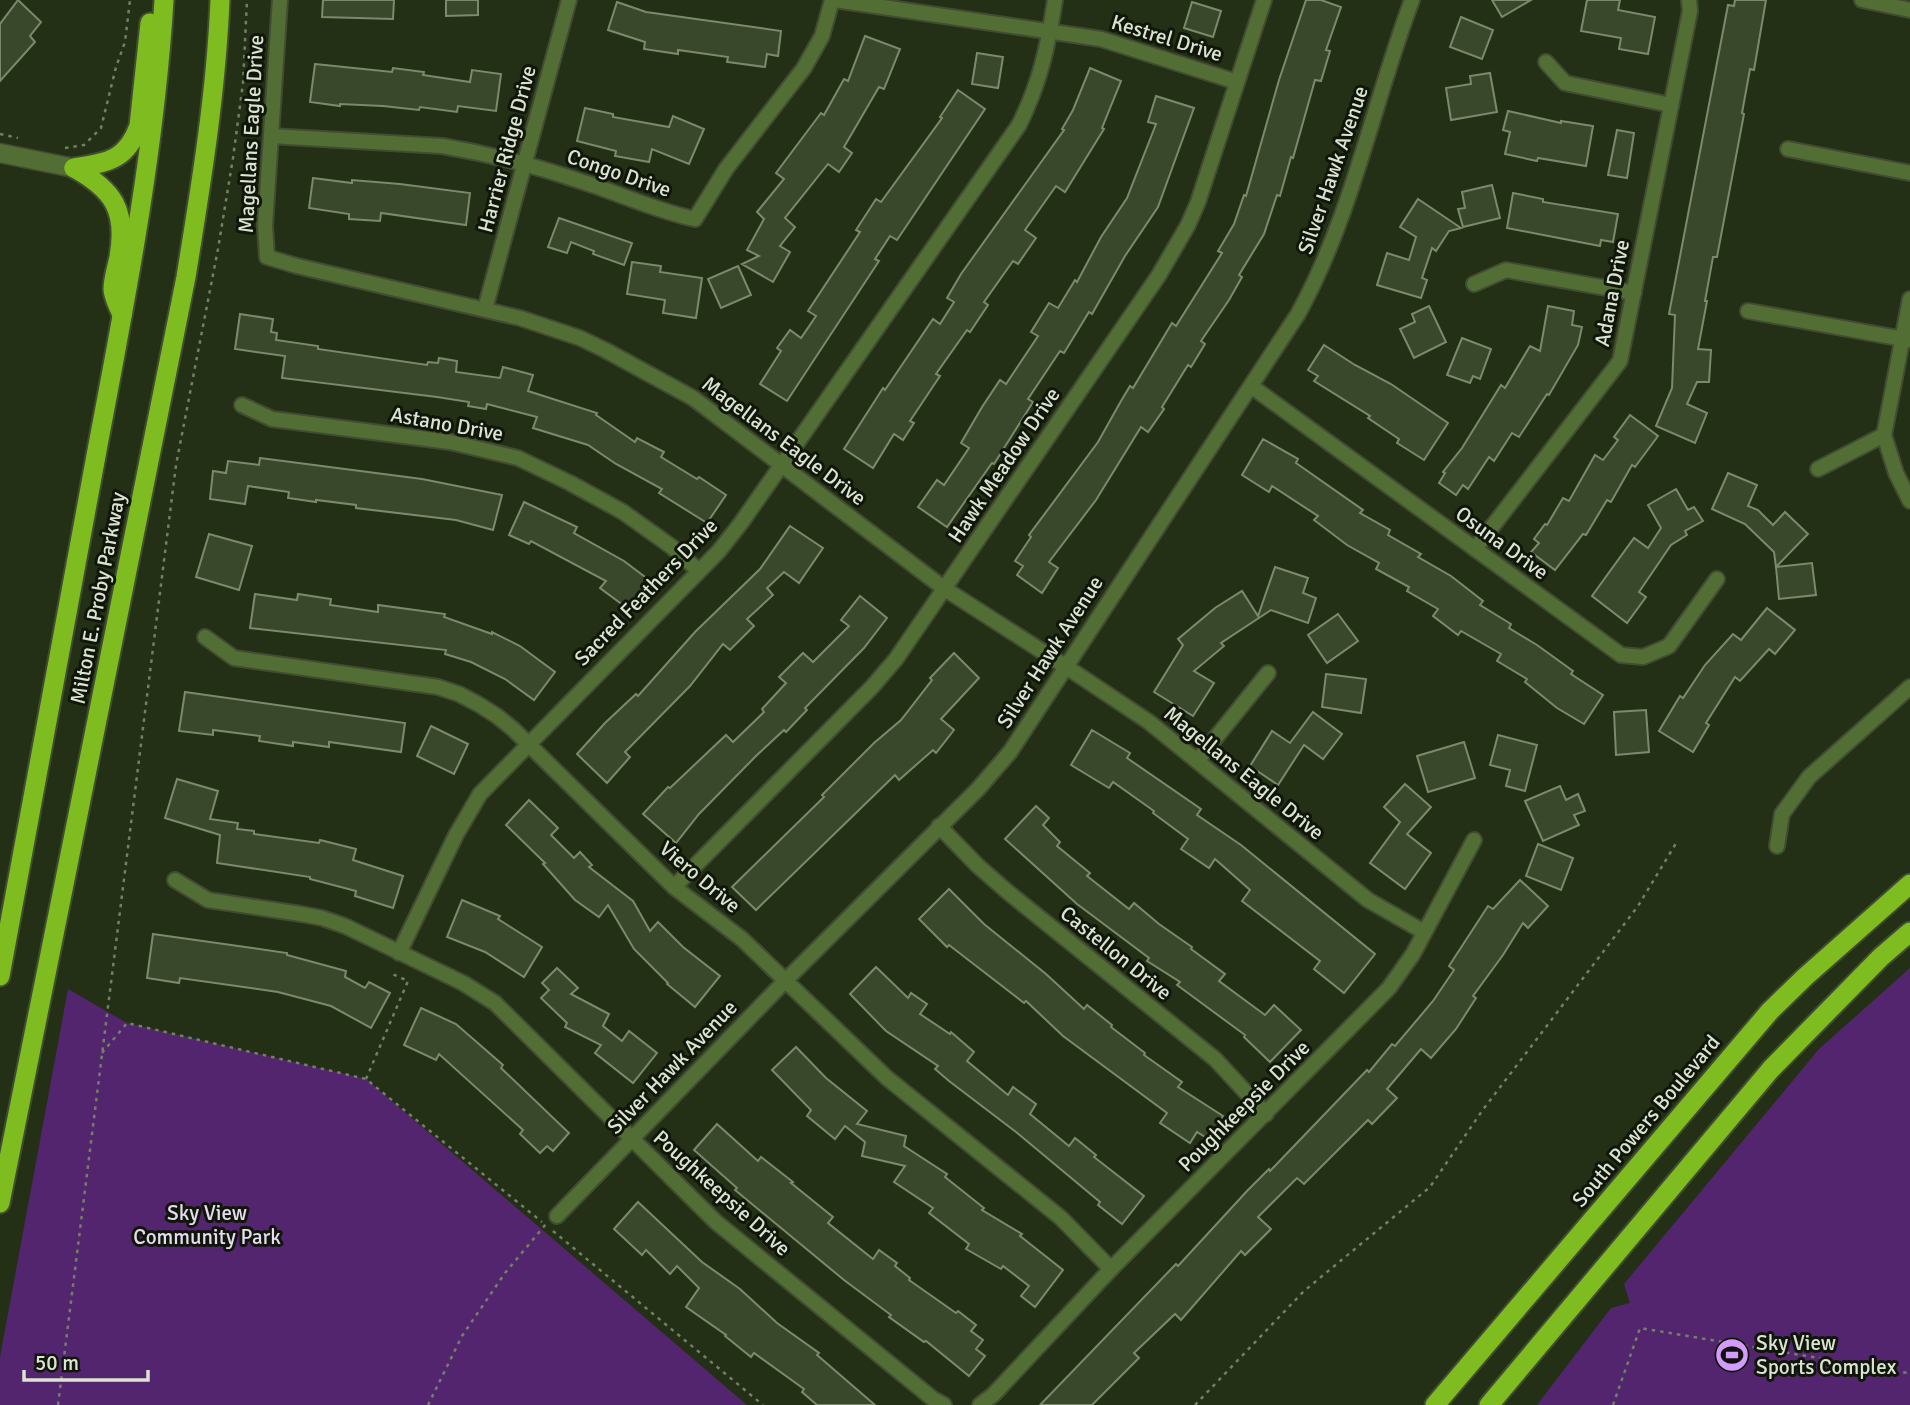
<svg xmlns="http://www.w3.org/2000/svg" width="1910" height="1405" font-family="Signika,sans-serif">
  <rect width="100%" height="100%" fill="#233015"/>
  <g fill="#53256f">
    <polygon points="1910,968 1910,1405 1537,1405 1611,1308 1630,1303 1624,1284 1819,1049"/>
    <polygon points="68,989 127,1023 366,1079 747,1405 0,1405 0,1357"/>
  </g>
  <g fill="#39482b" stroke="#7a8a6a" stroke-width="2">
    <polygon points="18,0 41,22 30,36 35,42 0,81 0,24"/>
    <polygon points="323,0 394,0 393,19 322,17"/>
    <polygon points="446,0 478,0 478,15 446,16"/>
    <polygon points="1306,0 1321,0 1341,7 1326,50 1330,51 1321,81 1315,80 1293,158 1291,157 1280,196 1277,195 1264,234 1239,275 1242,277 1229,300 1201,341 1205,344 1191,367 1188,365 1162,407 1164,409 1148,432 1141,427 1096,500 1049,562 1058,568 1042,593 1017,575 1023,566 1015,561 1031,537 1029,535 1098,442 1121,401 1130,386 1133,388 1172,323 1176,326 1222,253 1218,251 1234,224 1244,195 1246,196 1279,80"/>
    <polygon points="1492,0 1531,0 1502,17"/>
    <polygon points="1587,0 1620,0 1618,10 1655,17 1648,54 1619,49 1621,38 1581,31"/>
    <polygon points="1735,0 1766,0 1754,70 1750,69 1742,113 1744,114 1717,257 1713,257 1705,301 1707,301 1698,349 1711,350 1709,382 1697,382 1687,404 1707,413 1695,443 1656,426 1672,388 1675,315 1669,314 1728,5 1734,6"/>
    <polygon points="617,2 646,12 781,31 778,56 767,54 765,67 727,62 728,57 678,50 678,54 644,49 645,42 608,30"/>
    <polygon points="1192,2 1221,11 1213,37 1184,28"/>
    <polygon points="1461,17 1493,30 1482,59 1450,47"/>
    <polygon points="865,36 900,49 884,89 879,87 844,147 852,153 839,172 828,164 785,218 795,227 780,246 790,252 773,282 742,264 759,256 747,250 764,219 757,212 784,179 776,173 821,113 824,115 844,79 848,81"/>
    <polygon points="977,53 1003,57 998,88 972,84"/>
    <polygon points="315,64 392,72 393,68 424,72 423,75 470,82 472,70 501,74 496,111 458,106 457,112 420,107 419,110 383,106 340,104 340,106 310,102"/>
    <polygon points="1090,68 1121,81 1102,128 1104,129 1065,192 1056,186 1025,230 1036,238 1018,264 1013,261 984,302 988,305 970,332 967,330 936,374 940,376 910,421 914,423 903,440 894,434 873,468 844,449 883,388 885,390 933,319 940,324 954,302 947,298 961,274 1064,130 1062,129 1073,110"/>
    <polygon points="1490,73 1497,112 1451,120 1446,88 1471,84 1470,76"/>
    <polygon points="958,90 985,109 897,240 890,236 875,259 879,261 787,401 760,384 781,351 777,348 790,330 801,338 816,316 808,311 860,232 856,230 876,199 881,202 942,118 940,117"/>
    <polygon points="1156,96 1194,108 1158,207 1125,256 1092,314 1089,312 1064,353 1060,351 1028,399 1033,402 994,464 992,463 947,527 918,507 937,480 944,485 969,448 961,443 982,407 1000,380 1006,384 1038,336 1031,332 1049,303 1058,308 1075,280 1077,282 1101,237 1127,198 1156,124 1148,122"/>
    <polygon points="585,108 613,114 613,117 669,127 673,116 704,129 689,164 652,149 649,162 615,156 616,151 577,141"/>
    <polygon points="1508,111 1561,123 1561,121 1593,126 1586,166 1538,158 1537,161 1505,154 1510,132 1503,130"/>
    <polygon points="1617,130 1634,133 1627,178 1608,175"/>
    <polygon points="313,178 352,183 352,180 400,184 470,193 466,225 381,213 380,221 349,219 349,214 309,208"/>
    <polygon points="1492,185 1500,218 1463,227 1458,209 1465,208 1462,192"/>
    <polygon points="1513,193 1543,199 1543,202 1618,214 1613,242 1601,240 1600,246 1507,228"/>
    <polygon points="1418,199 1461,228 1449,231 1436,251 1432,248 1422,278 1427,280 1421,298 1377,285 1387,253 1409,260 1416,237 1400,227"/>
    <polygon points="559,218 632,243 624,265 593,254 594,251 571,242 567,253 548,247"/>
    <polygon points="632,262 661,266 660,272 702,278 696,318 663,313 665,300 627,294"/>
    <polygon points="738,266 751,295 721,308 708,279"/>
    <polygon points="1429,306 1446,342 1414,358 1400,329 1415,322 1412,314"/>
    <polygon points="1548,306 1574,311 1572,325 1582,327 1578,345 1549,395 1547,394 1519,437 1512,433 1494,461 1489,457 1468,489 1463,485 1456,495 1439,483 1445,473 1443,472 1462,448 1501,385 1505,388 1530,346 1540,351"/>
    <polygon points="240,314 273,319 271,332 277,333 276,340 318,346 318,349 427,365 428,362 438,363 439,358 457,361 456,372 500,378 503,367 533,375 528,391 597,413 596,415 635,442 637,438 664,452 661,457 697,479 699,477 726,495 707,523 659,493 662,489 616,464 588,445 533,428 537,417 487,404 486,409 468,406 469,402 437,397 282,378 285,356 235,349"/>
    <polygon points="1462,338 1491,349 1480,379 1473,376 1470,383 1447,375"/>
    <polygon points="1324,345 1355,365 1391,384 1448,423 1424,460 1397,443 1399,439 1368,418 1370,416 1314,381 1318,376 1308,370"/>
    <polygon points="1630,415 1658,436 1635,467 1632,465 1611,502 1607,500 1586,535 1583,534 1555,570 1531,552 1539,543 1534,539 1545,524 1547,525 1563,498 1569,501 1595,455 1603,460 1618,440 1614,437"/>
    <polygon points="1263,439 1298,459 1296,463 1363,510 1360,513 1390,530 1388,535 1421,554 1418,557 1451,576 1483,601 1480,605 1511,624 1509,628 1537,645 1573,671 1571,674 1603,695 1584,724 1557,708 1525,682 1527,679 1497,661 1501,654 1461,631 1458,635 1433,616 1438,609 1407,591 1409,587 1376,569 1379,563 1347,545 1314,520 1318,516 1272,486 1269,492 1242,475"/>
    <polygon points="260,458 422,479 502,495 493,530 456,520 356,508 356,505 316,500 316,502 288,498 289,492 248,486 245,504 210,499 213,471 226,473 228,461 259,465"/>
    <polygon points="1728,473 1757,485 1748,506 1758,510 1773,525 1785,512 1808,534 1776,567 1774,552 1745,524 1712,509"/>
    <polygon points="1676,489 1688,510 1694,507 1703,521 1685,531 1687,535 1671,545 1639,592 1646,597 1627,623 1592,596 1634,538 1648,548 1661,528 1648,505"/>
    <polygon points="524,502 577,527 574,533 624,561 649,580 627,608 600,588 606,581 531,541 529,544 509,535"/>
    <polygon points="790,526 823,548 799,583 784,572 767,588 773,595 747,619 754,626 730,650 723,644 690,686 625,752 630,757 607,783 577,754 605,723 636,694 638,696 695,632 760,569"/>
    <polygon points="209,534 252,546 239,590 196,577"/>
    <polygon points="1812,563 1816,595 1779,599 1776,567"/>
    <polygon points="1275,567 1308,578 1303,593 1316,598 1308,623 1271,610 1221,643 1224,646 1194,671 1214,683 1193,716 1154,692 1183,645 1178,639 1215,608 1242,591 1258,616"/>
    <polygon points="255,594 297,600 298,594 331,599 330,605 378,612 378,605 445,614 444,617 492,634 492,632 520,646 555,672 534,700 505,679 471,662 445,654 446,650 250,628"/>
    <polygon points="860,596 887,618 864,648 805,708 807,710 786,732 784,730 756,756 699,814 676,843 643,814 668,787 670,788 726,735 733,742 764,712 762,709 786,683 779,677 803,653 813,662 849,626 841,620"/>
    <polygon points="1767,608 1795,630 1775,654 1769,649 1740,681 1735,677 1706,723 1709,725 1693,752 1659,731 1680,696 1683,698 1705,665 1733,634 1741,640"/>
    <polygon points="1338,614 1358,641 1327,663 1308,635"/>
    <polygon points="954,653 979,678 941,719 954,730 936,753 933,750 899,780 895,775 756,910 732,887 824,797 822,795 874,743 901,720 932,680 930,678"/>
    <polygon points="1326,674 1366,679 1361,713 1322,707"/>
    <polygon points="185,692 405,723 401,752 329,742 329,747 293,742 293,746 259,741 260,736 213,730 213,735 179,731"/>
    <polygon points="1646,710 1649,752 1616,755 1614,712"/>
    <polygon points="1313,712 1342,734 1323,759 1304,745 1278,785 1250,766 1272,731 1290,743"/>
    <polygon points="431,726 468,744 454,774 417,756"/>
    <polygon points="1092,730 1130,753 1127,758 1201,809 1197,815 1241,845 1375,954 1344,993 1314,969 1320,961 1242,901 1250,890 1215,859 1209,868 1181,849 1188,839 1153,813 1154,811 1113,782 1109,788 1071,765"/>
    <polygon points="1498,735 1537,745 1525,791 1506,786 1510,770 1490,765"/>
    <polygon points="1464,742 1475,778 1428,792 1417,756"/>
    <polygon points="177,779 218,791 210,819 238,823 237,829 254,831 254,834 319,843 320,840 356,849 353,860 403,876 393,908 355,896 356,891 310,879 310,877 217,863 220,835 165,818"/>
    <polygon points="1405,784 1431,807 1407,834 1431,853 1405,889 1370,863 1400,822 1384,807"/>
    <polygon points="1560,786 1566,800 1578,794 1585,811 1574,815 1579,825 1543,841 1525,801"/>
    <polygon points="529,800 558,828 551,835 574,858 580,852 592,865 589,867 633,901 650,931 658,922 683,947 720,976 695,1007 667,984 668,983 634,949 608,905 599,917 575,900 543,864 545,863 506,825"/>
    <polygon points="1036,806 1049,818 1043,825 1060,842 1057,846 1090,873 1087,876 1129,909 1134,903 1159,924 1192,947 1191,949 1225,974 1219,981 1265,1015 1274,1005 1301,1030 1270,1062 1244,1037 1245,1035 1177,985 1180,982 1147,961 1149,958 1077,904 1005,839"/>
    <polygon points="1538,844 1573,858 1561,890 1526,876"/>
    <polygon points="1520,880 1548,906 1528,928 1523,923 1503,955 1473,996 1476,998 1456,1029 1431,1058 1421,1049 1387,1089 1397,1098 1372,1124 1368,1120 1304,1184 1297,1178 1258,1217 1271,1229 1245,1255 1241,1251 1181,1320 1175,1314 1134,1353 1139,1358 1092,1405 1040,1405 1176,1264 1178,1266 1247,1191 1269,1169 1270,1171 1367,1070 1369,1072 1392,1044 1395,1046 1433,1001 1454,970 1449,966 1488,906 1493,909"/>
    <polygon points="949,889 984,924 1046,974 1084,1009 1087,1005 1112,1025 1111,1027 1145,1053 1144,1055 1182,1082 1178,1087 1223,1116 1208,1139 1197,1132 1190,1143 1160,1123 1167,1113 1063,1036 1026,1001 1024,1003 949,945 947,947 919,919"/>
    <polygon points="462,900 500,916 498,919 542,947 524,977 485,952 447,937"/>
    <polygon points="153,934 287,953 287,955 346,971 345,977 365,988 369,982 390,993 371,1028 331,1006 278,992 180,978 179,983 147,978"/>
    <polygon points="876,967 908,998 911,993 927,1004 920,1014 950,1034 951,1032 974,1052 967,1061 1008,1095 1013,1087 1036,1104 1030,1114 1069,1146 1075,1138 1096,1155 1094,1157 1144,1196 1122,1224 1098,1205 1100,1202 1016,1132 949,1081 935,1069 938,1066 886,1031 850,994"/>
    <polygon points="557,968 578,988 571,994 609,1014 603,1026 622,1041 629,1031 657,1053 633,1083 595,1053 601,1045 565,1027 567,1023 541,998 549,990 542,983"/>
    <polygon points="421,1008 456,1024 503,1065 501,1068 569,1133 553,1151 547,1146 540,1153 520,1134 523,1130 439,1054 436,1060 404,1045"/>
    <polygon points="796,1047 826,1078 867,1111 857,1124 906,1136 904,1146 947,1174 945,1177 984,1208 982,1210 1022,1234 1020,1236 1063,1270 1035,1307 1021,1296 1029,1286 1003,1266 1001,1269 966,1249 969,1244 929,1213 933,1208 894,1182 905,1166 862,1156 865,1142 845,1126 835,1139 807,1116 811,1110 772,1070"/>
    <polygon points="717,1124 758,1161 761,1157 793,1182 791,1183 833,1217 828,1223 873,1259 879,1250 897,1263 895,1266 910,1278 909,1280 956,1313 958,1311 976,1325 971,1331 983,1340 976,1349 985,1356 969,1376 926,1341 924,1342 889,1317 891,1315 844,1280 735,1190 737,1188 694,1150"/>
    <polygon points="638,1202 702,1262 740,1289 777,1323 819,1353 817,1355 875,1405 817,1405 802,1392 804,1389 754,1353 751,1357 725,1336 726,1335 686,1307 699,1288 677,1266 670,1274 646,1250 642,1255 614,1229"/>
  </g>
  <g fill="none" stroke-linecap="round" stroke-linejoin="round">
    <g stroke="#404d33" stroke-width="18">
      <g id="minor">
        <polyline points="280,0 265,225 267,257 297,266 520,318 580,338 605,350 693,398 945,589 1065,666 1149,722 1368,900 1424,932"/>
        <polyline points="835,0 1101,39 1237,82"/>
        <polyline points="1862,0 1910,10"/>
        <polyline points="1546,62 1565,83 1671,105"/>
        <path d="M 271,136 L 442,146 C 490,154 537,166 583,182 C 621,194 656,211 695,219 L 726,169 L 804,68 L 822,36 L 832,0"/>
        <polyline points="1788,149 1910,173"/>
        <polyline points="1474,284 1506,270 1634,293"/>
        <polyline points="1910,299 1884,435 1896,473 1910,501"/>
        <polyline points="485,309 569,0"/>
        <polyline points="1748,311 1909,340"/>
        <polyline points="1251,386 1621,655 1643,657 1669,646 1717,579"/>
        <polyline points="242,405 272,419 450,442 518,458 570,483 623,512 672,547 699,571"/>
        <polyline points="1818,469 1884,435"/>
        <polyline points="1475,549 1620,361 1690,11 1689,0"/>
        <polyline points="205,637 234,658 438,687 459,694 478,704 497,716 513,729 674,887 742,939 887,1078 1061,1218 1111,1269"/>
        <polyline points="1197,761 1268,673"/>
        <polyline points="939,826 978,866 1009,893 1215,1059 1266,1114"/>
        <polyline points="1777,846 1782,814 1809,777 1910,687"/>
        <polyline points="175,880 208,900 301,914 322,918 345,926 463,983 495,1003 716,1222 933,1399 944,1405"/>
        <polyline points="674,887 872,687 896,659 1159,275 1188,225 1198,202 1264,0"/>
        <path d="M 399,953 L 456,835 L 480,794 L 719,551 L 741,523 L 1019,125 C 1040,83 1048,46 1055,0"/>
        <path d="M 557,1216 L 785,981 L 978,789 L 1010,752 L 1298,314 C 1352,216 1373,104 1412,0"/>
        <polyline points="980,1405 993,1395 1111,1269 1389,988 1413,954 1474,840"/>
      </g>
    </g>
    <g stroke="#404d33" stroke-width="21">
      <polyline id="tertiary" points="0,153 74,168"/>
    </g>
    <g stroke="#404d33" stroke-width="23">
      <g id="trunk">
        <path d="M 74,168 C 108,162 126,161 139,126 L 150,23"/>
        <path d="M 74,168 C 114,190 127,211 119,257 C 117,267 113,279 113,289 C 113,297 119,307 122,315"/>
        <path d="M 0,976 C 33,799 66,622 98,445 C 126,297 155,150 164,0"/>
        <path d="M 0,1203 L 186,277 C 201,185 216,94 220,0"/>
        <polyline points="1435,1405 1770,1011 1805,977 1910,884"/>
        <polyline points="1489,1405 1771,1069 1881,957 1910,932"/>
      </g>
    </g>
    <g stroke="#747f68" stroke-width="2.5" stroke-dasharray="3.5 5" stroke-linecap="butt">
      <polyline points="0,134 18,138"/>
      <polyline points="65,148 84,145 101,128 116,67 125,42 130,0"/>
      <polyline points="102,1053 127,1023 366,1079 542,1222"/>
      <polyline points="366,1079 408,981 390,973"/>
      <polyline points="553,1231 763,1405"/>
      <polyline points="58,1405 176,465 218,249 233,158 243,83 247,0"/>
      <polyline points="428,1405 462,1336 505,1273 546,1224"/>
      <polyline points="1195,1405 1304,1291 1430,1187 1482,1111 1638,906 1678,840"/>
      <polyline points="1613,1405 1640,1328 1908,1373"/>
    </g>
    <use href="#minor" stroke="#536e34" stroke-width="14"/>
    <use href="#tertiary" stroke="#536e34" stroke-width="18"/>
    <use href="#trunk" stroke="#7fbc20" stroke-width="19"/>
  </g>
  <defs>
    <g id="stadium-disc" transform="scale(1.75)"><circle r="9.5" fill="#d39cfc" stroke="#10160a"/><path d="M0-5a6.5 5 0 1 0 0 10a6.5 5 0 1 0 0-10ZM-3.5-1.8h7v3.6h-7Z" fill="#111"/></g>
  </defs>
  <g fill-rule="evenodd">
    <use href="#stadium-disc" x="1732" y="1355"/>
  </g>
  <g text-anchor="middle" stroke-width="6" stroke-linejoin="round" paint-order="stroke">
    <g font-size="21" fill="#dbe4d2" stroke="#10160a">
      <text transform="translate(1167 38) rotate(17)" y="7">Kestrel Drive</text>
      <text transform="translate(251 134) rotate(-87)" y="7">Magellans Eagle Drive</text>
      <text transform="translate(507 149) rotate(-75)" y="7">Harrier Ridge Drive</text>
      <text transform="translate(1333 170) rotate(-71)" y="7">Silver Hawk Avenue</text>
      <text transform="translate(619 173) rotate(19)" y="7">Congo Drive</text>
      <text transform="translate(1612 293) rotate(-79)" y="7">Adana Drive</text>
      <text transform="translate(447 424) rotate(10)" y="7">Astano Drive</text>
      <text transform="translate(784 441) rotate(37)" y="7">Magellans Eagle Drive</text>
      <text transform="translate(1004 465) rotate(-56)" y="7">Hawk Meadow Drive</text>
      <text transform="translate(1502 543) rotate(36)" y="7">Osuna Drive</text>
      <text transform="translate(646 592) rotate(-46)" y="7">Sacred Feathers Drive</text>
      <text transform="translate(98 598) rotate(-79)" y="7">Milton E. Proby Parkway</text>
      <text transform="translate(1050 652) rotate(-57)" y="7">Silver Hawk Avenue</text>
      <text transform="translate(1244 773) rotate(39)" y="7">Magellans Eagle Drive</text>
      <text transform="translate(700 877) rotate(40)" y="7">Viero Drive</text>
      <text transform="translate(1116 953) rotate(39)" y="7">Castellon Drive</text>
      <text transform="translate(672 1067) rotate(-46)" y="7">Silver Hawk Avenue</text>
      <text transform="translate(1244 1106) rotate(-45)" y="7">Poughkeepsie Drive</text>
      <text transform="translate(1646 1121) rotate(-50)" y="7">South Powers Boulevard</text>
      <text transform="translate(722 1193) rotate(42)" y="7">Poughkeepsie Drive</text>
    </g>
    <g font-size="21" fill="#e7dbf2" stroke="#10160a">
      <text x="207" y="1220">Sky View<tspan x="207" dy="24">Community Park</tspan></text>
    </g>
    <g font-size="21" fill="#dbe4d2" stroke="#10160a" text-anchor="start">
      <text x="1756" y="1350">Sky View<tspan x="1756" dy="24">Sports Complex</tspan></text>
    </g>
  </g>
  <path d="M24 1370v10h124v-10" fill="none" stroke="#dbe4d2" stroke-width="3.5"/>
  <text x="35" y="1370" font-size="21" fill="#dbe4d2" stroke="#10160a" stroke-width="5" paint-order="stroke">50 m</text>
</svg>
